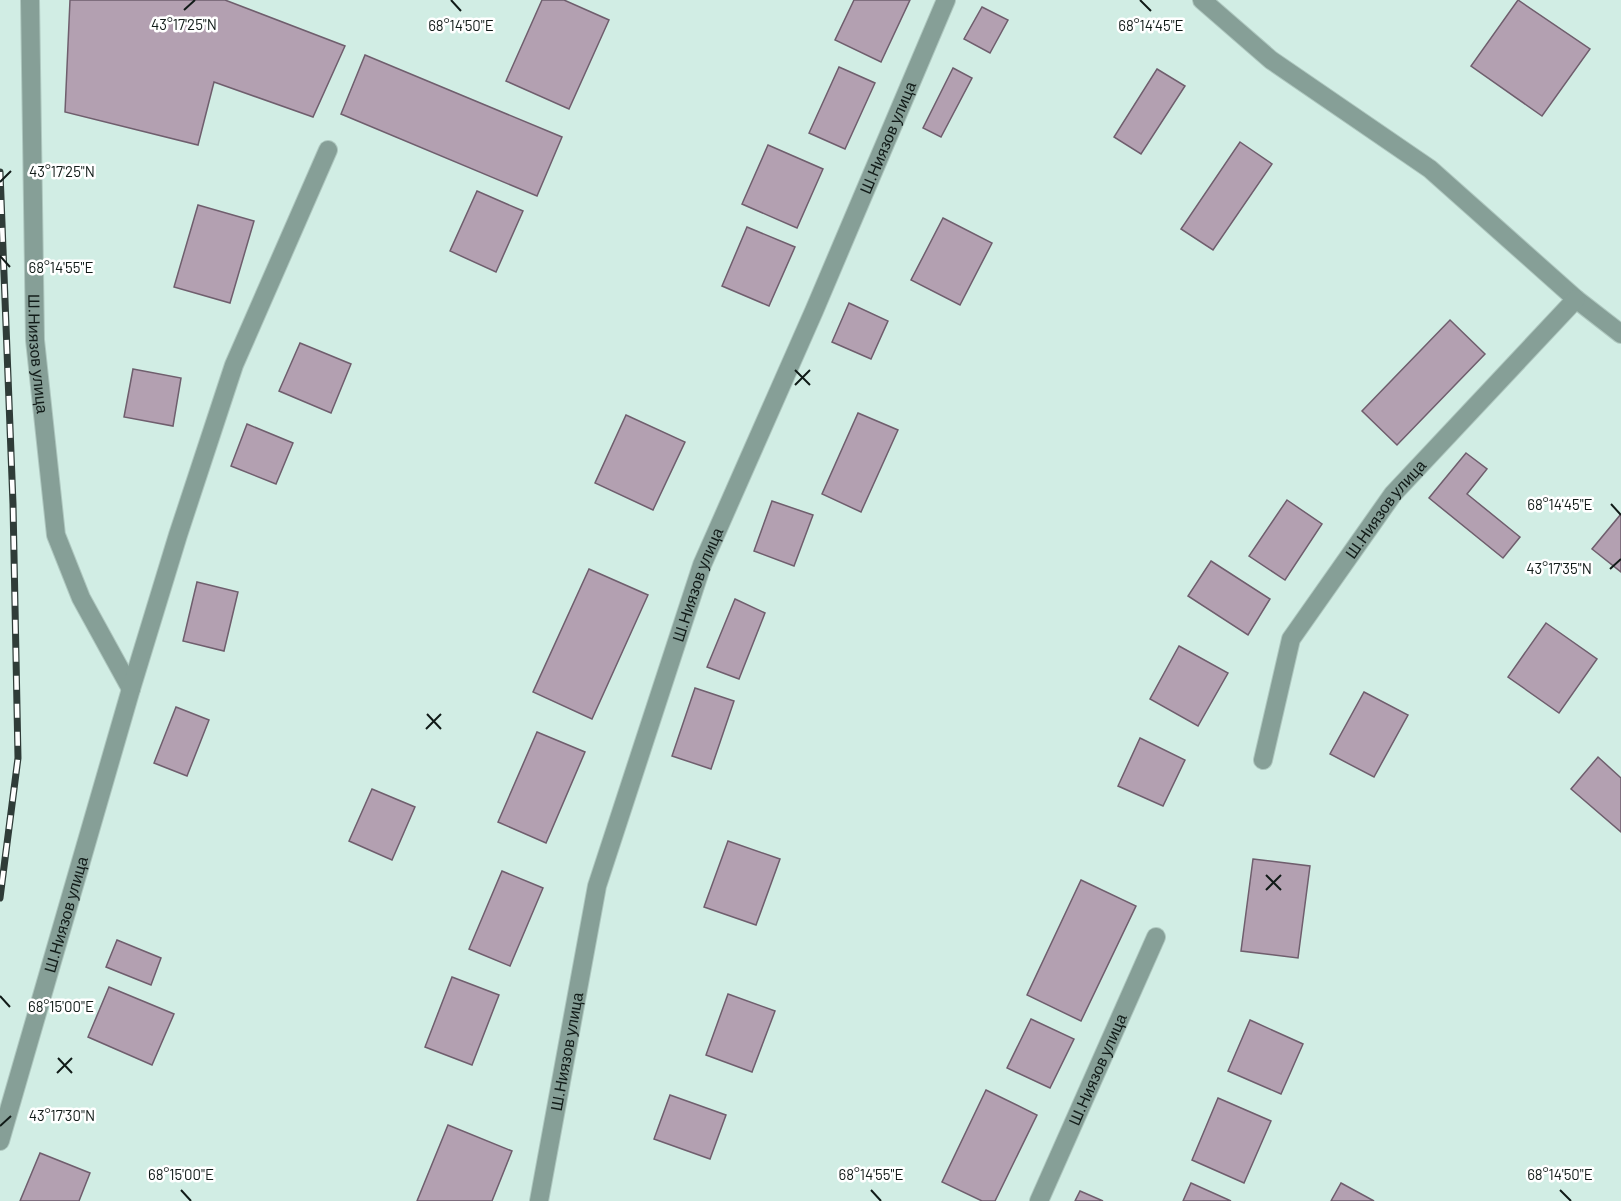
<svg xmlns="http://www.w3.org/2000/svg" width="1621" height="1201" font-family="Barlow,sans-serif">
  <rect width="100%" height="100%" fill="#d1ede4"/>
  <g fill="#b3a0b1" stroke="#6f5e6d" stroke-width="1.5">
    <polygon points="70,0 225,0 345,46 313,117 214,82 198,145 65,112"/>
    <polygon points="542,0 564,0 609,20 569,109 506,81"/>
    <polygon points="854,0 910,0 881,62 835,40"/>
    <polygon points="1518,0 1590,49 1542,116 1471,66"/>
    <polygon points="982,7 1008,20 990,53 964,39"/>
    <polygon points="365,55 562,137 537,196 341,114"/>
    <polygon points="839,67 875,83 845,149 809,133"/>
    <polygon points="953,68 972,78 941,137 923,128"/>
    <polygon points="1157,69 1185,86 1141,154 1114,137"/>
    <polygon points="1240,142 1272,164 1213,250 1181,229"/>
    <polygon points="768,145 823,169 797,228 742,204"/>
    <polygon points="477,191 523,211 496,272 450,251"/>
    <polygon points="198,205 254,221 230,303 174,287"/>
    <polygon points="943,218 992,243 960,305 911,280"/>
    <polygon points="747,227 795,247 769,306 722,286"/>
    <polygon points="849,303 888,321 871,359 832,342"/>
    <polygon points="1450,320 1485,354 1397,445 1362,411"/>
    <polygon points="300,343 351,364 331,413 279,391"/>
    <polygon points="133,369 181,378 173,426 124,417"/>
    <polygon points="858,413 898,430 861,512 822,494"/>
    <polygon points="626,415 685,442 653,510 595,483"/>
    <polygon points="247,424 293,443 276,484 231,466"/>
    <polygon points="1466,453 1487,469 1467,494 1520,537 1503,558 1429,498"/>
    <polygon points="1287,500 1322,524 1285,580 1249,556"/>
    <polygon points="772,501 813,515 794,566 754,551"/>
    <polygon points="1621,514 1621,572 1592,549"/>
    <polygon points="1211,561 1270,599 1248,635 1188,596"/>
    <polygon points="589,569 648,595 592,719 533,692"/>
    <polygon points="197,582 238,592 224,651 183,641"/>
    <polygon points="735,599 765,613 739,679 707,667"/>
    <polygon points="1546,623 1597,659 1559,713 1508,677"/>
    <polygon points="1179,646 1228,673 1198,726 1150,699"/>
    <polygon points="695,688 734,701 711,769 672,756"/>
    <polygon points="1364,692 1408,715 1374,777 1330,754"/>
    <polygon points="176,707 209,720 187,776 154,763"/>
    <polygon points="537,732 585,752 546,843 498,822"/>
    <polygon points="1140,738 1185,760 1163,806 1118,786"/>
    <polygon points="1598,757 1621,778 1621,832 1571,789"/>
    <polygon points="372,789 415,807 392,860 349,841"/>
    <polygon points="728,841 780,859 756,925 704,907"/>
    <polygon points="1253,859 1310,866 1298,958 1241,951"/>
    <polygon points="502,871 543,888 510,966 469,949"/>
    <polygon points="1081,880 1136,906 1081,1021 1027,995"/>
    <polygon points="117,940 161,958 151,985 106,967"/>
    <polygon points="452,977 499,995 472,1065 425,1047"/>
    <polygon points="109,987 174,1014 152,1065 88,1037"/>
    <polygon points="728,994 775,1011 752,1072 706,1055"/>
    <polygon points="1031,1019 1074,1039 1050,1088 1007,1068"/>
    <polygon points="1250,1020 1303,1044 1281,1094 1228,1071"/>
    <polygon points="986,1090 1037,1115 995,1201 982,1201 942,1182"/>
    <polygon points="670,1095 726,1115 710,1159 654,1139"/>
    <polygon points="1218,1098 1271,1121 1244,1183 1192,1160"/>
    <polygon points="448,1125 512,1151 492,1201 417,1201"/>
    <polygon points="40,1153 90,1173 79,1201 20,1201"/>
    <polygon points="1191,1183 1231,1201 1183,1201"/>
    <polygon points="1341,1183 1374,1201 1331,1201"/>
    <polygon points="1080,1191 1103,1201 1075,1201"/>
  </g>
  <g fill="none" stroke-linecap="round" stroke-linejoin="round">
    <g stroke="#aec7bf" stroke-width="20">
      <g id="street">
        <path id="s1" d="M 30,0 L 35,340 L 56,535 L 81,598 L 131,689"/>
        <polyline points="1202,0 1271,60 1430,169 1576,299 1621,334"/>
        <path id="s2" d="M 1263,760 L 1291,639 L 1393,494 L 1576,299"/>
        <path id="s3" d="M 0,1141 L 131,689 L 178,535 L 234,365 L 328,150"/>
        <path id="s4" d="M 539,1201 L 597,886 L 702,565 L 814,311 L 946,0"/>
        <path id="s5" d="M 1039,1201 L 1156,937"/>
      </g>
    </g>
    <use href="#street" stroke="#869f97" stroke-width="18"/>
    <g stroke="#2f3c38" stroke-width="7">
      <polyline id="rail" points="0,172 13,504 18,758 0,898"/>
    </g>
    <use href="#rail" stroke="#fff" stroke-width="4.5" stroke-dasharray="14" stroke-linecap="butt"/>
  </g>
  <path fill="none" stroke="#111b18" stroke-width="2" d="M 451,0 L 461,11M 1140,0 L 1151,11M 184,10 L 195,0M 0,182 L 11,171M 0,256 L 10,267M 795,370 L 810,385M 795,385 L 810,370M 1611,504 L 1621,515M 1610,569 L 1621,559M 427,714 L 441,729M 426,729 L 441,714M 1266,875 L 1281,890M 1266,890 L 1281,875M 0,996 L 10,1007M 58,1058 L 72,1073M 57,1073 L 72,1058M 0,1126 L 11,1116M 181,1190 L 191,1201M 871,1190 L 881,1201M 1560,1190 L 1571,1201"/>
  <g text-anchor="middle" stroke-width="5" stroke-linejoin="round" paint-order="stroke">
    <g font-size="16" fill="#111b18" stroke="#fff">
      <text dy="6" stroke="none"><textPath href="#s4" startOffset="1124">Ш.Ниязов улица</textPath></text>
      <text dy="6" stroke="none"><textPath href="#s1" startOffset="354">Ш.Ниязов улица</textPath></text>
      <text dy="6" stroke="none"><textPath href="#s2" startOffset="285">Ш.Ниязов улица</textPath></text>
      <text dy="6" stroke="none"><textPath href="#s4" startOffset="638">Ш.Ниязов улица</textPath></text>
      <text dy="6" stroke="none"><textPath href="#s3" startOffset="236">Ш.Ниязов улица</textPath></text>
      <text dy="6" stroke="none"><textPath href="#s4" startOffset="152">Ш.Ниязов улица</textPath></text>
      <text dy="6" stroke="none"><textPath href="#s5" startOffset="144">Ш.Ниязов улица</textPath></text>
    </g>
  </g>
  <g font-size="15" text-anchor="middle" fill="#111b18" stroke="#fff" stroke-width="5" stroke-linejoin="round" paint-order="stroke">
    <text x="184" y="30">43°17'25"N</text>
    <text x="461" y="31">68°14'50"E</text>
    <text x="1151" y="31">68°14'45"E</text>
    <text x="62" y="177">43°17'25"N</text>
    <text x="61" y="273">68°14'55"E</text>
    <text x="1560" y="510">68°14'45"E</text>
    <text x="1559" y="574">43°17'35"N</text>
    <text x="61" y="1012">68°15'00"E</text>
    <text x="62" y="1121">43°17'30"N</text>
    <text x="181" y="1180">68°15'00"E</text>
    <text x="871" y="1180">68°14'55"E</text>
    <text x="1560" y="1180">68°14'50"E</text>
  </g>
</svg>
